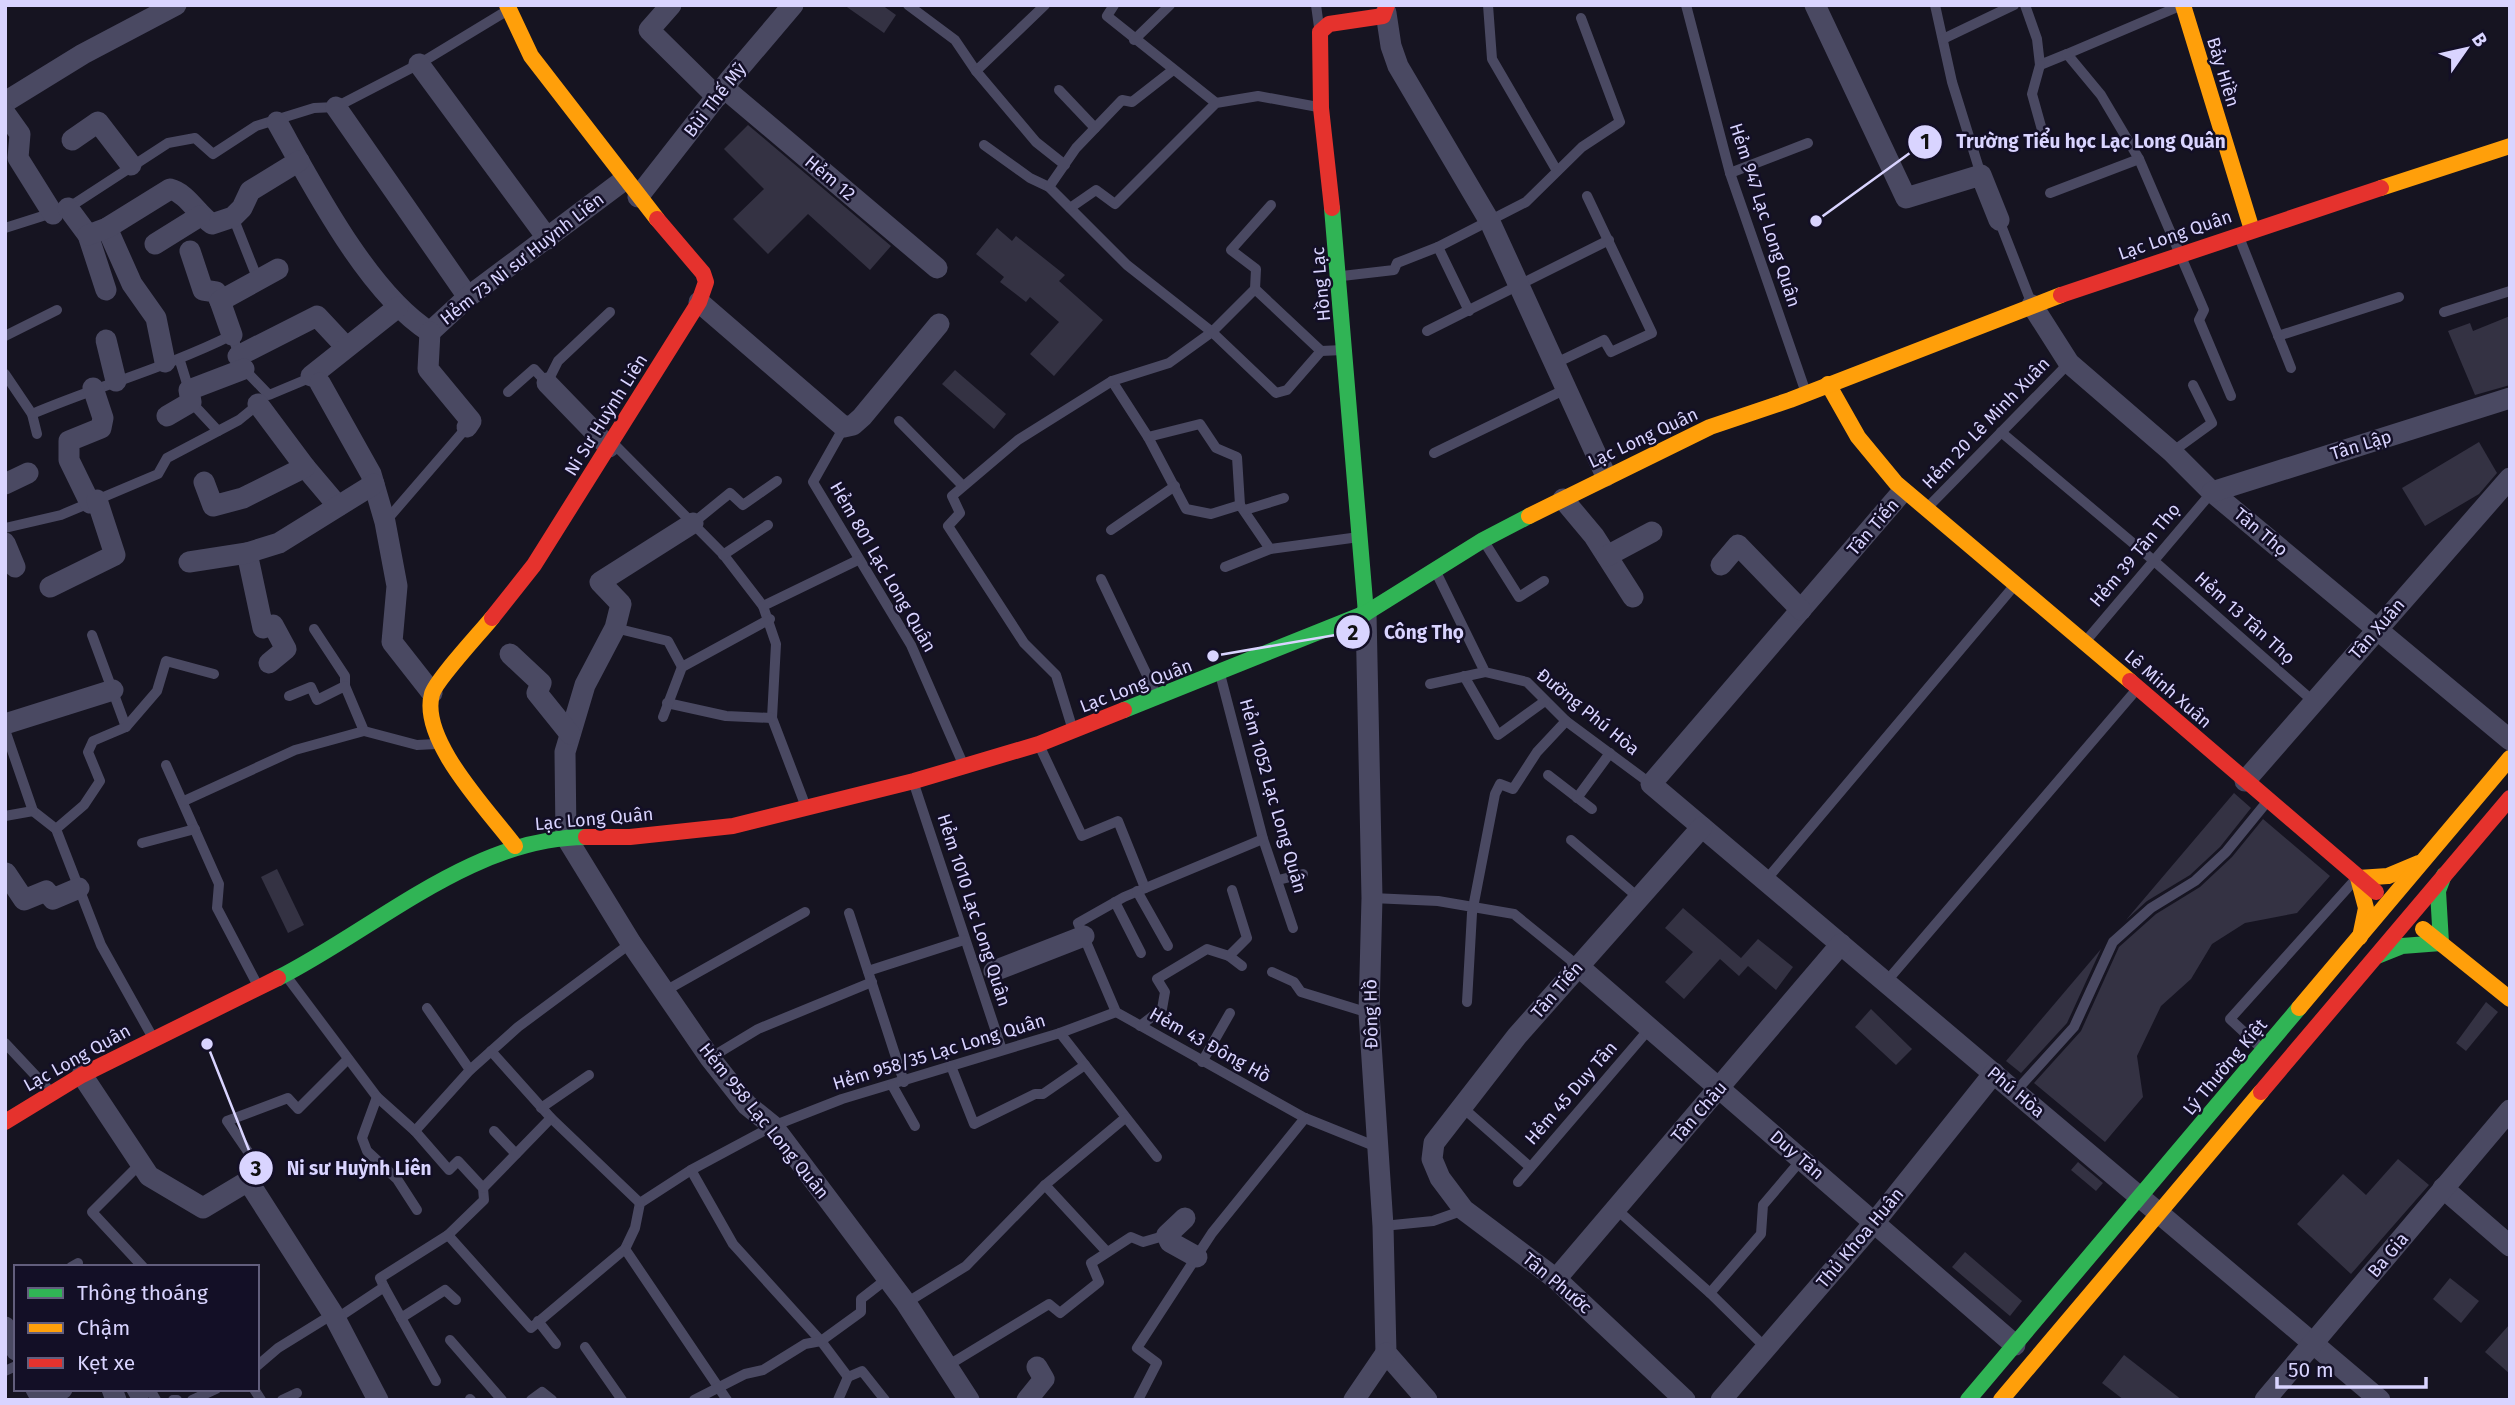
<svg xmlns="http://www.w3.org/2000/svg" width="2515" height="1405" font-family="'Fira Sans',sans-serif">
  <rect width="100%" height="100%" fill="#161421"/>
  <g fill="#343243">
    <polygon points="844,5 882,5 896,15 884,33"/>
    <polygon points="748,125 891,246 870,270 808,214 768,254 733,219 764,189 724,149"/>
    <polygon points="997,228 1012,241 1016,236 1065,275 1059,281 1103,320 1054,376 1030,354 1059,322 1030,297 1026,302 1000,282 1004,277 976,254"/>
    <polygon points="2510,316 2510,385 2475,395 2448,331 2470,323 2473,331"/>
    <polygon points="955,370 1006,414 994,429 942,384"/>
    <polygon points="2479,442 2497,473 2479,494 2425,526 2402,488"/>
    <polygon points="2234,793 2251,808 2220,847 2190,875 2147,901 2126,920"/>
    <polygon points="2263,819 2330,876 2297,913 2245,923 2212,944 2191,979 2161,1006 2137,1056 2143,1097 2105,1142 2034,1083 2081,1031 2119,947 2156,914 2200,887 2232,857"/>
    <polygon points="277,869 304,925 288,933 261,877"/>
    <polygon points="1683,908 1741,958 1758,939 1793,967 1776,990 1748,966 1739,976 1720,959 1684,999 1665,982 1693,952 1665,928"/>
    <polygon points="2101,949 2067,1023 2021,1073 2006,1061"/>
    <polygon points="2486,1002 2498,1012 2466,1051 2456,1043"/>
    <polygon points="1871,1009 1912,1049 1896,1065 1855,1027"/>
    <polygon points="2398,1159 2429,1185 2351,1274 2297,1224 2343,1174 2366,1195"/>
    <polygon points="2078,1162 2103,1183 2096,1191 2071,1170"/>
    <polygon points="1965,1252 2022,1301 2010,1316 1952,1267"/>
    <polygon points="2450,1278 2479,1301 2461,1323 2433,1299"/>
    <polygon points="2510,1324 2510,1374 2485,1352"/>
    <polygon points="2124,1355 2182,1400 2124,1400 2102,1383"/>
  </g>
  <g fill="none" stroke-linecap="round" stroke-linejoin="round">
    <g stroke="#4a4962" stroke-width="10">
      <polyline points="908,5 955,40 976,71 1045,5"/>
      <polyline points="1114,5 1107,16 1216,103"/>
      <polyline points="1316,5 1319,27"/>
      <polyline points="1488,5 1492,59 1557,171"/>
      <polyline points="1686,5 1730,173 1805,390"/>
      <polyline points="1935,5 1952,82 1981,175"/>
      <polyline points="2025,5 2037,39 2040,65 2067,54 2101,95 2139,159 2204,310 2199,320 2231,396"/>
      <polyline points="1943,39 2014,5"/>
      <polyline points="1134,40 1170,5"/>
      <polyline points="2067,54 2180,6"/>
      <polyline points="2040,65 2032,94 2044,137"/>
      <polyline points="976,71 1036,142 1065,165"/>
      <polyline points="1059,90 1095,128"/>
      <polyline points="984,145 1030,178 1049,187 1127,265 1212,332 1255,289 1321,351"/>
      <polyline points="1730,173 1808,143"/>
      <polyline points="1049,187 1076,148 1122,100 1132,102 1173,70"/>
      <polyline points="2050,193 2139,159"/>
      <polyline points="1070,208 1096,190 1115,204 1216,103 1258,96 1318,107"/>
      <polyline points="233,217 258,280"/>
      <polyline points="1999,220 2031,302"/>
      <polyline points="5,228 68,208 168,143 195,138 213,154 256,126 314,108 336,107 419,64 508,10"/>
      <polyline points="2239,237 2291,368"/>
      <polyline points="1438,247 1469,311"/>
      <polyline points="1342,276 1394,270 1397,263 1438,247 1526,202 1582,147 1620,122 1581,18"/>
      <polyline points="1255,289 1256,269 1231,250 1271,205"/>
      <polyline points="2444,312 2510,291"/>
      <polyline points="1427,331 1609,240"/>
      <polyline points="5,336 57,310"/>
      <polyline points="2278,336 2399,297"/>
      <polyline points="180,361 189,390"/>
      <polyline points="1556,363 1604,340 1611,352 1652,333 1587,196"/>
      <polyline points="5,374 32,414 37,434"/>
      <polyline points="1112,381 1148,437 1186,509 1211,514 1240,505 1270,549 1359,537"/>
      <polyline points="508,392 534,369 547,383 558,361 610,312"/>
      <polyline points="191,402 218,431"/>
      <path d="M 32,414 C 98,386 168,367 232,335 L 244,369 L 269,395 L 312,377"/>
      <polyline points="899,421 962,485"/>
      <polyline points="844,427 813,482 911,645 963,764"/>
      <polyline points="2001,432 2153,560 2314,702"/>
      <polyline points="1148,437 1200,424 1216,448 1237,457 1240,505"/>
      <polyline points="613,443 723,554 763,606 776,644 772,718 806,807"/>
      <polyline points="2172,452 2212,423 2193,385"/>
      <polyline points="1434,453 1568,388"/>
      <polyline points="1929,506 2069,363"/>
      <polyline points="1245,510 1284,498"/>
      <polyline points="385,522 467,427"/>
      <polyline points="693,523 730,493 743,505 777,481"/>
      <polyline points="5,528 61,515 158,474 167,458 239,420 261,402"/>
      <polyline points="1111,530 1175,486"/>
      <polyline points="1485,543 1519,597 1544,581"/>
      <polyline points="723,555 768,525"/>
      <polyline points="1225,567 1270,549"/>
      <polyline points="1436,572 1485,672 1527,682 1566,721 1651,784"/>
      <polyline points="1101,579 1156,694"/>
      <polyline points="763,606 858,560"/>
      <polyline points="615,628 668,641 682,667"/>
      <polyline points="314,629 345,676 345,686"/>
      <polyline points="92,635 126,727"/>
      <polyline points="2085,642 2212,492"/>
      <polyline points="1220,674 1263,839 1293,928"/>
      <polyline points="1464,676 1498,735 1545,701"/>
      <polyline points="1430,684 1485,672"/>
      <polyline points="289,696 311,687 317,700 345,686 364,731 417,745 436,744"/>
      <polyline points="667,703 726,716 772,718"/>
      <polyline points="663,717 682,667 770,619"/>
      <polyline points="1072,727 1056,675 1024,643 948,526 960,513 952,496 1018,440 1112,381 1169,363 1212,332 1276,393 1287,390 1321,351 1343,350"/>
      <polyline points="5,730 33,811 56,829 101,945 153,1038"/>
      <polyline points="1040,747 1082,836 1118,821 1145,888"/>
      <polyline points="166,765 219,884 217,908 258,986"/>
      <polyline points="1548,775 1592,809"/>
      <polyline points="914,784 1002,1050"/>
      <polyline points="1577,798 1610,753"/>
      <polyline points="184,801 295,750 364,731"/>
      <polyline points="5,816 33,811"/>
      <polyline points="56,829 84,805 100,781 88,752 93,741 126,727 157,691 166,661 214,674"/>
      <polyline points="1263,839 1124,897 1078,923 1116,1012 1305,1118 1377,1147"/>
      <polyline points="1571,840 1639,898"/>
      <polyline points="142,843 195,829"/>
      <polyline points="1278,880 1303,874"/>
      <polyline points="1766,880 2014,586"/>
      <polyline points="1137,891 1168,946"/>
      <polyline points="1372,898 1438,901 1514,914 1578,966"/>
      <polyline points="1115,902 1141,953"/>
      <polyline points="849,913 904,1082"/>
      <polyline points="1229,956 1242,966"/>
      <polyline points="868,971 964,940"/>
      <polyline points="1272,972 1294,982 1301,992 1369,1013"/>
      <polyline points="287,977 377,1097 415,1131 449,1170 458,1161 483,1188 484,1200 448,1235 531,1328 625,1249 635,1228 640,1203 691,1170 773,1126 842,1099 1060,1033 1116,1012"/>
      <polyline points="1886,982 2137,689"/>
      <polyline points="665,991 805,912"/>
      <polyline points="1467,1002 1472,913 1495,794 1500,784 1513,789 1537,752 1566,721"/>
      <polyline points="427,1008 470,1070"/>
      <polyline points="1140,1026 1162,1009 1165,992 1157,979 1207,949 1229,956 1247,938 1232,890"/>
      <polyline points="1060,1033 1157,1157"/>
      <polyline points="5,1043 50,1091"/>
      <polyline points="2260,1047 2230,1019 2353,882"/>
      <polyline points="491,1051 551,1118 640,1203"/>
      <polyline points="710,1058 758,1029 872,982"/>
      <polyline points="1202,1062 1230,1013"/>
      <polyline points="951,1066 974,1124 1035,1094 1043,1094 1085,1065"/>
      <polyline points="892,1085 915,1126"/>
      <polyline points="2016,1091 2074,1027 2113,942 2151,908 2195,881 2226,852 2266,803"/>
      <polyline points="377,1097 362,1138 367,1151 397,1179 417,1210"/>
      <polyline points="1462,1107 1530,1167"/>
      <polyline points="541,1108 589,1075"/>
      <polyline points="415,1131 470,1070 518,1027 631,943"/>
      <polyline points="494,1131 516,1154"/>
      <polyline points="141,1163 92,1212 143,1267"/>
      <polyline points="691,1170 733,1244 821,1341 848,1377 862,1371 885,1400"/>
      <polyline points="248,1181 255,1162 227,1121 288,1098 298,1109 348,1059"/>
      <polyline points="1518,1182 1650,1028"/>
      <polyline points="1045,1185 1107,1252"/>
      <polyline points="483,1188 551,1118"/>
      <polyline points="1615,1208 1710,1293"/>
      <polyline points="1383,1226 1433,1221 1464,1210"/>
      <polyline points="625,1249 727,1400"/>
      <polyline points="71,1267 78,1263"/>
      <polyline points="384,1287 380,1278 448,1235"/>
      <polyline points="906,1303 966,1266 1045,1185 1125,1118"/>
      <polyline points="401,1318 445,1290 456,1300"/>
      <polyline points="336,1319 384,1287 436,1381"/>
      <polyline points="538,1321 556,1344"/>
      <polyline points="450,1340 502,1400"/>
      <polyline points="585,1347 622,1400"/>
      <polyline points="1766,1348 1710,1293 1761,1234 1763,1205 1802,1159"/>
      <polyline points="257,1366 278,1348 333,1314"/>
      <polyline points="947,1366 1049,1304 1060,1313 1099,1282 1091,1263 1131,1237 1143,1242 1167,1235"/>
      <polyline points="5,1371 16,1366"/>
      <polyline points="131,1389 136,1398 151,1391 156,1400"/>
      <polyline points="254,1389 261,1400"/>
      <polyline points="470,1399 471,1400"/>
      <polyline points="173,1400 177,1400"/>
      <polyline points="192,1400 216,1389"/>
      <polyline points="282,1400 297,1393"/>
      <polyline points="531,1400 542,1392 552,1400"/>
      <polyline points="694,1400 745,1374 763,1370 805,1344 821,1341 861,1312 861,1299 888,1278"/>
      <polyline points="838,1400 848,1377"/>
      <polyline points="1138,1400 1157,1363 1137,1348 1212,1233 1305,1118"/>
    </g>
    <g stroke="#4a4962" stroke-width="21">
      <polyline points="671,5 649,30 717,97"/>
      <polyline points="1815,5 1906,198 1981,175 1999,220"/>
      <polyline points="1386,13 1391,46 1398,66 1490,222 1606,476"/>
      <polyline points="419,64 548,239"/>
      <polyline points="724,88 937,268"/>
      <polyline points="5,102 83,54 176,5"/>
      <polyline points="336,107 468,297"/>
      <polyline points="5,113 20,134 18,158 53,214"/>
      <path d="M 277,122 C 313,186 368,293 430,332 L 468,297 L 624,180"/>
      <polyline points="72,140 98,122 131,165"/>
      <polyline points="638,197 731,78 793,5"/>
      <polyline points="68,208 88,235 106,290"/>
      <polyline points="107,228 132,284 156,318 165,362"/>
      <path d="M 88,235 L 107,228 L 170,189 C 187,193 197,214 212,224 L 233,217 L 242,208 L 250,191 L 299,161"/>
      <polyline points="155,244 200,216"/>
      <polyline points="190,251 203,290 216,292 220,301"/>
      <polyline points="699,302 844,427 853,425 862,417 939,324"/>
      <polyline points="2032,305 2069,363 2172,452 2212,492 2510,740"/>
      <polyline points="430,332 428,369 471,421 467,427"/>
      <polyline points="232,335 220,301 278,269"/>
      <polyline points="106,340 116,381"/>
      <polyline points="238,356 317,316 346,347"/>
      <polyline points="311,376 398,307"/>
      <polyline points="320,383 371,474 385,522 397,586 392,642 432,693"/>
      <polyline points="547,383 609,447"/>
      <polyline points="167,416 191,402 189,390 244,369"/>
      <polyline points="305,467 338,506"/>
      <polyline points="204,482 213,506 243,498 305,467 258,404"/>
      <polyline points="5,484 28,473"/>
      <polyline points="1902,492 1651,784 2380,1400"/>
      <polyline points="2212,492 2510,398"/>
      <polyline points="1563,499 1594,536 1633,597"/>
      <polyline points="90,503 69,460 69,441 101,428 103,418 93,388"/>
      <polyline points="693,523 600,582 621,604 615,628 585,685 565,752 566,837 631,943 710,1058 747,1105 773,1126 906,1303 969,1400"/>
      <polyline points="5,543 15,567"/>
      <polyline points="247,553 263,628 273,625 286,649 269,663"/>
      <polyline points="1607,556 1652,532"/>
      <polyline points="189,562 247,553 279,543 374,484"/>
      <polyline points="1721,565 1738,545 1801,610"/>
      <polyline points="50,587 115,555 97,500"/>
      <polyline points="1366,613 1372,898 1369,1013 1383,1226 1386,1353 1427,1400"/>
      <polyline points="510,654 541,683 537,693 570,734"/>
      <polyline points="5,724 113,690"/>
      <polyline points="2245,781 2510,478"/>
      <polyline points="6,873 24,900 46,891 53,899 79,888"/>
      <polyline points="1578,966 2015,1345"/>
      <polyline points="994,971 1084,936"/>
      <polyline points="82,1075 149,1176 203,1208 248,1181 333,1314 378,1400"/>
      <polyline points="2443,1188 2510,1246"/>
      <polyline points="1185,1218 1167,1235 1170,1242 1197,1257"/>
      <polyline points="1556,1279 1841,944"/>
      <polyline points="5,1327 16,1350"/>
      <polyline points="36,1389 41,1398 62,1389"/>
      <polyline points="112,1389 116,1400"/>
      <polyline points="1027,1400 1044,1379 1037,1367"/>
      <polyline points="1354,1400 1386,1353"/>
      <polyline points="1685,1400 1556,1279 1464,1210 1440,1178 1432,1159 1434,1143 1517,1036 1702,827"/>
      <polyline points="1721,1400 1874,1223 1994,1073"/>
      <polyline points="2265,1400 2510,1110"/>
    </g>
    <g stroke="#30b455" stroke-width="16">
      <polyline points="1332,208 1366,613"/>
      <polyline points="1124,710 1366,613 1483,540 1529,516"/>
      <polyline points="2377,956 2402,946 2441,943 2438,891 2444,875"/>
      <path d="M 278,978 C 375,929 473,837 586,837"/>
      <polyline points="1968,1400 2299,1008"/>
    </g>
    <g stroke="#ff9f0a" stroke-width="16">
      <polyline points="507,5 531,56 657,219"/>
      <polyline points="2183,5 2252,230"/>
      <polyline points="2381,188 2510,146"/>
      <polyline points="1828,384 1858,437 1896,483 2130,681"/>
      <polyline points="1529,516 1710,427 1790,400 2061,295"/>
      <path d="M 492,618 C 480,633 436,680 432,694 C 419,740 489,811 515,846"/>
      <polyline points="2423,929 2510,999"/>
      <polyline points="2360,937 2366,908 2358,878 2388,876 2419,863"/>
      <polyline points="2299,1008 2510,758"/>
      <polyline points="2001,1400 2261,1092"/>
    </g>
    <g stroke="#e5322d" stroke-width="16">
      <polyline points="1332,208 1321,108 1320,32 1329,24 1383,16 1387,5"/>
      <polyline points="2061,295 2381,188"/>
      <polyline points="492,618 534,565 699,302 706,282 703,273 657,219"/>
      <polyline points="2130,681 2376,892"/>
      <polyline points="586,837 630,837 733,826 914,781 1039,744 1124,710"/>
      <polyline points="2261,1092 2510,798"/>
      <polyline points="5,1122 82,1075 278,978"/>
    </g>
  </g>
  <g text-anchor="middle" stroke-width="5" stroke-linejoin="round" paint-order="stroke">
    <g font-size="18" fill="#d9d4ff" stroke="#130f26">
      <text transform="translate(2223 72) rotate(73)" y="6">Bảy Hiền</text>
      <text transform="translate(715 100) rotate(-52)" y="6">Bùi Thế Mỹ</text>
      <text transform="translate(830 178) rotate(40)" y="6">Hẻm 12</text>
      <text transform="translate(1765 215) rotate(72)" y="6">Hẻm 947 Lạc Long Quân</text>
      <text transform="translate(2175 235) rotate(-19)" y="6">Lạc Long Quân</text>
      <text transform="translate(522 259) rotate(-38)" y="6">Hẻm 73 Ni sư Huỳnh Liên</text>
      <text transform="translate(1321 284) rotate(-95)" y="6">Hồng Lạc</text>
      <text transform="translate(606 415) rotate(-58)" y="6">Ni Sư Huỳnh Liên</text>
      <text transform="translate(1986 423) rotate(-46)" y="6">Hẻm 20 Lê Minh Xuân</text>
      <text transform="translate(1643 438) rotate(-25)" y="6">Lạc Long Quân</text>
      <text transform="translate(2361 445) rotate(-17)" y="6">Tân Lập</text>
      <text transform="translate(1873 527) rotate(-49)" y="6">Tân Tiến</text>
      <text transform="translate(2261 532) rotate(40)" y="6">Tân Thọ</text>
      <text transform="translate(2135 555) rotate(-50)" y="6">Hẻm 39 Tân Thọ</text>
      <text transform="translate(883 567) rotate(60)" y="6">Hẻm 801 Lạc Long Quân</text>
      <text transform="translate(2245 618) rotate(42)" y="6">Hẻm 13 Tân Thọ</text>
      <text transform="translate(2377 629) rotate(-49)" y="6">Tân Xuân</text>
      <text transform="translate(1136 686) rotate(-21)" y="6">Lạc Long Quân</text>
      <text transform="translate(2168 689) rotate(41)" y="6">Lê Minh Xuân</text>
      <text transform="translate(1588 712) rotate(39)" y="6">Đường Phú Hòa</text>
      <text transform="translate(1273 796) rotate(74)" y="6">Hẻm 1052 Lạc Long Quân</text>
      <text transform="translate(594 819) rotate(-5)" y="6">Lạc Long Quân</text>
      <text transform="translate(974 910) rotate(72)" y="6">Hẻm 1010 Lạc Long Quân</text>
      <text transform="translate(1557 990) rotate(-49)" y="6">Tân Tiến</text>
      <text transform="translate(1371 1014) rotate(-91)" y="6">Đông Hồ</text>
      <text transform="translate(1210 1045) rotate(29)" y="6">Hẻm 43 Đông Hồ</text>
      <text transform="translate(939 1052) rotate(-17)" y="6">Hẻm 958/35 Lạc Long Quân</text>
      <text transform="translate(77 1058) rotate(-29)" y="6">Lạc Long Quân</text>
      <text transform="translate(2225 1067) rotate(-50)" y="6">Lý Thường Kiệt</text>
      <text transform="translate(2016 1092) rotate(40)" y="6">Phú Hòa</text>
      <text transform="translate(1571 1093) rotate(-49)" y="6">Hẻm 45 Duy Tân</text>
      <text transform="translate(1699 1112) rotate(-49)" y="6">Tân Châu</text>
      <text transform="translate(764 1121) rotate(51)" y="6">Hẻm 958 Lạc Long Quân</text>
      <text transform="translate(1797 1155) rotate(41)" y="6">Duy Tân</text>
      <text transform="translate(1860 1238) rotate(-50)" y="6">Thủ Khoa Huân</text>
      <text transform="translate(2388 1255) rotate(-50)" y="6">Ba Gia</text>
      <text transform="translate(1557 1283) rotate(40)" y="6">Tân Phước</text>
    </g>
  </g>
  <path fill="none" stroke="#d9d4ff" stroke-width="2.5" d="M1816 221L1925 142M1213 656L1353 632M207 1044L256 1168"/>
  <g fill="#d9d4ff" stroke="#130f26" stroke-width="2.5">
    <circle cx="1816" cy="221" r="7"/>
    <circle cx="1213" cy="656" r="7"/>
    <circle cx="207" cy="1044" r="7"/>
    <circle cx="1925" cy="142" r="18"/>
    <circle cx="1353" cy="632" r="18"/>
    <circle cx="256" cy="1168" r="18"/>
  </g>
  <g font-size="21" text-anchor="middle" font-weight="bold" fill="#111">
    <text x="1925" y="149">1</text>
    <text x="1353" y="640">2</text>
    <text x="256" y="1176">3</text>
  </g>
  <g font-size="19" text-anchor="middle" font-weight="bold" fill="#d9d4ff" stroke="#130f26" stroke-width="5" stroke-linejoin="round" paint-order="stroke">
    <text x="2091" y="148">Trường Tiểu học Lạc Long Quân</text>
    <text x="1424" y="639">Công Thọ</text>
    <text x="359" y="1175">Ni sư Huỳnh Liên</text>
  </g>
  <rect width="2515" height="1405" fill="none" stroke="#d9d4ff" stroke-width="14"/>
  <rect x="14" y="1265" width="245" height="126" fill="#130f26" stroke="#625e7d" stroke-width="2"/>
  <rect x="28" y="1288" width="35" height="10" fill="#30b455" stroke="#625e7d" stroke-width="2"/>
  <text x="77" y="1300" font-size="21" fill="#d9d4ff">Thông thoáng</text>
  <rect x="28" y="1323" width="35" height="10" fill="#ff9f0a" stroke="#625e7d" stroke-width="2"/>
  <text x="77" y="1335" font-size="21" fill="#d9d4ff">Chậm</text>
  <rect x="28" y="1358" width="35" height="10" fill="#e5322d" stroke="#625e7d" stroke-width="2"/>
  <text x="77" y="1370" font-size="21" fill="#d9d4ff">Kẹt xe</text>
  <g transform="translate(2466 49) rotate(56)" stroke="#130f26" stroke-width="5" paint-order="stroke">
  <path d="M0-5L12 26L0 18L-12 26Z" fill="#d9d4ff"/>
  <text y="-10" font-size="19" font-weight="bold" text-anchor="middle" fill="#d9d4ff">B</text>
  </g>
  <path d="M2277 1377v10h149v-10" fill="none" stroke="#d9d4ff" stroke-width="3.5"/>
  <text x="2288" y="1377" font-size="21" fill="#d9d4ff" stroke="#130f26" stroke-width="5" paint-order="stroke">50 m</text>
</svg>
